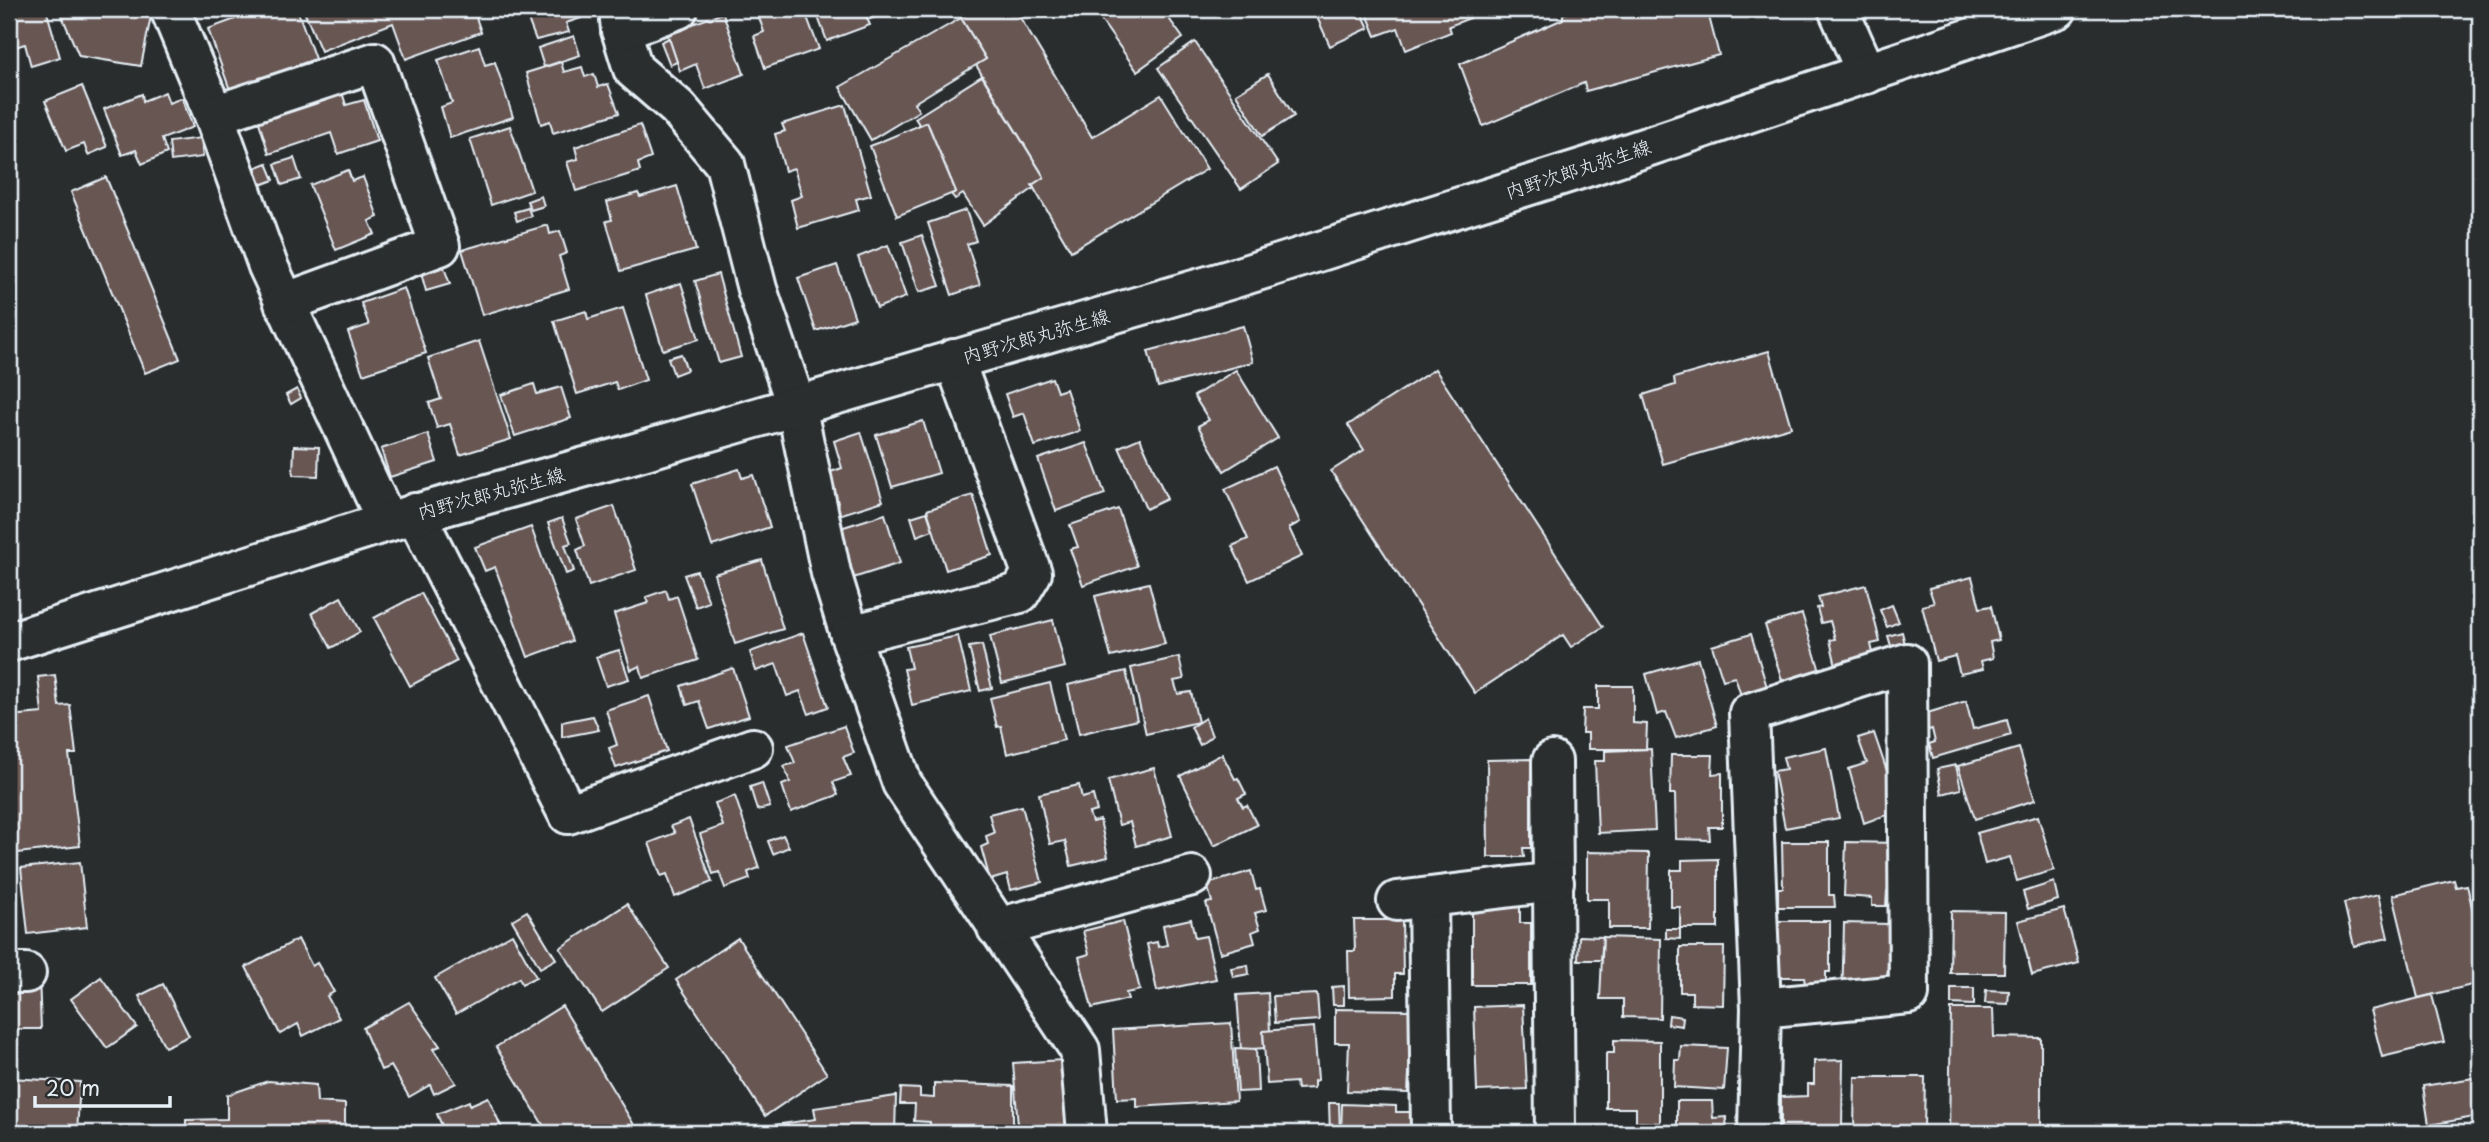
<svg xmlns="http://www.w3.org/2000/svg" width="2489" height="1142" font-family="'Playpen Sans','Klee One',sans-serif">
  <rect width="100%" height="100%" fill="#2a2d2e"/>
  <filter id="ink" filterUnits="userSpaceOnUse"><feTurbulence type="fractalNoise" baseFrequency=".0143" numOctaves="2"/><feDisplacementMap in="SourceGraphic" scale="14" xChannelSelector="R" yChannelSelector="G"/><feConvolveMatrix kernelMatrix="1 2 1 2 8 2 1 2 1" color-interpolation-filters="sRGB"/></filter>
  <g filter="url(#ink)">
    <g fill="#685653" stroke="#e8f1f8" stroke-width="2">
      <polygon points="13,9 46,9 60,57 31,66 25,44 12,48 9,36 9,19 15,17"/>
      <polygon points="59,9 137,9 152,11 141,66 79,56"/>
      <polygon points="280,9 297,9 315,59 230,90 208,29 257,11 259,17"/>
      <polygon points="303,9 473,9 481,32 406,59 393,23 321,51"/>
      <polygon points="513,9 578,9 581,18 566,23 569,32 536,40 525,12 514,14"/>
      <polygon points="756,9 804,9 819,49 765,68 754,36 764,32"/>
      <polygon points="815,9 863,9 870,25 827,41"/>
      <polygon points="867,9 900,9 870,19"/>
      <polygon points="977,9 1015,9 1092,137 1161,95 1207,169 1071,251 1032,185 1044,177 976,65 986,59 961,18"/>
      <polygon points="1093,9 1162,9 1183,38 1137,71"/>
      <polygon points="1330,9 1360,9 1369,28 1330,46 1316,15"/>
      <polygon points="1365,9 1466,9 1470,18 1449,26 1451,32 1406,50 1398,28 1376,36"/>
      <polygon points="1577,9 1707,9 1719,55 1586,91 1584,83 1483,126 1460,64 1563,19 1563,14"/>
      <polygon points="723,13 744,74 705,89 696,64 680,71 667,33"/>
      <polygon points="961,18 986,59 914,103 919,111 871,140 840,87"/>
      <polygon points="574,36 580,55 544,67 538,48"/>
      <polygon points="669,38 677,62 670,65 661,42"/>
      <polygon points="1195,42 1278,164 1241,189 1158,68"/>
      <polygon points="479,46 485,65 495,62 513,117 450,138 441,107 452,103 438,60"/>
      <polygon points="561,62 564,72 582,67 585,77 594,74 598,87 608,84 619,113 553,133 550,121 541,124 526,73"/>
      <polygon points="1268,74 1294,116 1262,136 1236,94"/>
      <polygon points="982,76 1044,177 1032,185 1034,188 983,225 963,194 955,199 951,194 956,192 927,122 920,126 915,118"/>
      <polygon points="82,86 107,147 88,155 84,144 66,151 45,101"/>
      <polygon points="341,89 346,105 364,100 377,141 338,154 331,133 269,154 257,116"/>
      <polygon points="165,92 169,103 182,98 193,127 162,139 167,153 142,164 136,150 122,155 104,109 142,94 143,101"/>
      <polygon points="845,105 871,195 856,199 859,210 798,228 791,200 802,196 794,168 785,171 775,134 785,131 782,124"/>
      <polygon points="927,122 956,192 897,216 870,146"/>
      <polygon points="640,125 651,158 638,163 640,171 576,191 567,162 578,159 575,147"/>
      <polygon points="510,126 532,191 491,205 470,139"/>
      <polygon points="201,138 203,157 171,161 169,142"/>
      <polygon points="294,158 301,179 282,185 275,164"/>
      <polygon points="267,163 274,180 258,186 252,169"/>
      <polygon points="348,170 352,181 363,177 378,217 369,221 375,234 336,250 310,185"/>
      <polygon points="106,177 180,359 145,373 71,192"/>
      <polygon points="677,186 696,250 621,271 606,221 612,220 607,202 638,193 640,197"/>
      <polygon points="541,196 544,206 531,210 527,201"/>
      <polygon points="528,208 531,216 517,221 514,212"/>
      <polygon points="966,210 976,241 967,244 980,285 952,295 928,223"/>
      <polygon points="548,225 550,234 560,231 567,253 559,256 569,289 482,315 462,250"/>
      <polygon points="922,235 940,286 919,292 902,242"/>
      <polygon points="888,245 906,297 877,308 858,257"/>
      <polygon points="442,262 450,284 426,291 420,269"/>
      <polygon points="837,265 855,318 816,331 798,278"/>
      <polygon points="718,274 741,357 719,363 695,281"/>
      <polygon points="681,283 699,339 663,350 646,295"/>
      <polygon points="404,288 426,353 363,374 348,332 369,325 361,303"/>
      <polygon points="623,308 646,380 618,390 615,382 577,394 554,321 586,311 588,319"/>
      <polygon points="1243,326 1253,362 1158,387 1148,351"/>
      <polygon points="479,341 511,439 460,455 450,424 437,428 429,403 441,399 428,358"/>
      <polygon points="1769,351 1791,427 1663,464 1643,395 1675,385 1674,378"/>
      <polygon points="681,354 687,370 674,375 668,358"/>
      <polygon points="1435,369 1603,627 1571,647 1563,635 1475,693 1331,471 1364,450 1348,425"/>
      <polygon points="1236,370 1278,438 1224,471 1198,426 1209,420 1194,396"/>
      <polygon points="1052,378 1057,392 1066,389 1080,431 1035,446 1024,413 1013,417 1005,394"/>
      <polygon points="534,384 537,394 561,387 571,418 515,436 501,395"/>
      <polygon points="297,389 301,398 291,404 286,395"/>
      <polygon points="923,421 939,473 892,487 876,435"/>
      <polygon points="861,432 883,501 826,519 813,478 842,468 834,441"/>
      <polygon points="428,434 437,462 390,477 381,449"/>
      <polygon points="1140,438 1167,499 1146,509 1119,447"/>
      <polygon points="1086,443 1105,494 1056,511 1038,459"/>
      <polygon points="294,446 319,447 318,476 293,475"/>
      <polygon points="1274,466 1300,522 1289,528 1302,556 1249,581 1232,546 1248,539 1225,489"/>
      <polygon points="739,469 742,478 753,475 770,527 712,546 692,484"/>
      <polygon points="973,495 992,555 946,570 927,510"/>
      <polygon points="614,506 636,570 589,586 577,550 585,546 576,519"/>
      <polygon points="1118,509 1137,566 1083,585 1070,549 1078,547 1070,525"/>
      <polygon points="927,512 933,530 917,536 911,517"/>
      <polygon points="885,514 900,563 847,580 831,531"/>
      <polygon points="562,518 571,543 565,545 574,571 566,574 548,523"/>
      <polygon points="531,527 572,641 528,657 495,567 485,571 475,547"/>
      <polygon points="762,560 783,629 735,644 714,574"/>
      <polygon points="697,571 709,602 696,607 684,575"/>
      <polygon points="1972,577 1980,608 1991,606 1999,640 1990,642 1993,658 1981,661 1983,669 1960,674 1955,656 1936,661 1922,606 1934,603 1929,588"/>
      <polygon points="1149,583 1165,644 1111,657 1095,596"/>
      <polygon points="1866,585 1880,642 1871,644 1874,658 1839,679 1830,640 1835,639 1830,621 1821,623 1817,608 1821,607 1818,597"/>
      <polygon points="666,590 669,599 677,596 698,660 643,678 640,666 631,670 614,614 648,603 646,597"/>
      <polygon points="421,593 457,661 410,686 374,618"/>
      <polygon points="341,597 360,632 331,648 312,613"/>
      <polygon points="1892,605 1899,622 1887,627 1880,610"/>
      <polygon points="1802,614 1821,674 1786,693 1765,625"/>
      <polygon points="1053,620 1065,667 1002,683 990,636"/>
      <polygon points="1902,632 1908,656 1895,659 1888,636"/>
      <polygon points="803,633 828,707 809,714 800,691 787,696 776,664 756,671 750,652"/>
      <polygon points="1751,634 1770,697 1744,705 1735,677 1723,680 1712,646"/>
      <polygon points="958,636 971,691 912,705 904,669 911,668 906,647"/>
      <polygon points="982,645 992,688 980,691 969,647"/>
      <polygon points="619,650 629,679 606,686 596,657"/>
      <polygon points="1179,657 1184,679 1174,681 1178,694 1191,692 1198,722 1146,734 1131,668"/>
      <polygon points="1698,659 1717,726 1676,738 1666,712 1657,715 1646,674"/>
      <polygon points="733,668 749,716 709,729 699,701 687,705 681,686"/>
      <polygon points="1126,671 1137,720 1079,734 1068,685"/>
      <polygon points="55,675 59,706 70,705 76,754 69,754 80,846 9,854 9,716 42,713 38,677"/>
      <polygon points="1050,683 1064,740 1007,754 1001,726 997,727 990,698"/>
      <polygon points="1598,686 1633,686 1633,723 1647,724 1646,749 1588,749 1588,733 1582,733 1583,709 1598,709"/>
      <polygon points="649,696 667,751 616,768 609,748 617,745 606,710"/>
      <polygon points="1966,701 1973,729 2007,720 2011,735 1933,758 1929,744 1935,742 1932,729 1925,731 1921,715"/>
      <polygon points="593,716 599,730 562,737 562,722"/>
      <polygon points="1205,718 1212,736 1200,745 1191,727"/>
      <polygon points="844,726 854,753 843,757 851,776 833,782 838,795 791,812 782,785 790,782 784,766 795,763 788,745"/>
      <polygon points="1874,733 1900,810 1864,823 1849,769 1867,763 1858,738"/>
      <polygon points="1826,748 1839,818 1785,828 1774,771 1786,769 1783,757"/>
      <polygon points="2019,748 2035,800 1975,819 1958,766"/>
      <polygon points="1651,749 1655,830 1598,833 1595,761 1605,761 1605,751"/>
      <polygon points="1222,754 1235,779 1238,778 1246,794 1238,798 1243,807 1247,805 1257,825 1214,846 1180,776"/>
      <polygon points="1671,755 1713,755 1712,774 1722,773 1722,827 1709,827 1710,840 1676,839 1675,794 1670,794"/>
      <polygon points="1531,759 1531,848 1523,848 1524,857 1488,857 1487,760"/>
      <polygon points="1956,765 1961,789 1942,794 1937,769"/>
      <polygon points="1154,768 1172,836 1136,846 1130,822 1119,825 1108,780"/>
      <polygon points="762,783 770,807 757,810 750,787"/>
      <polygon points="1079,785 1082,798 1093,795 1097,811 1089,813 1092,822 1100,820 1108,857 1071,866 1065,841 1050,844 1039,794"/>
      <polygon points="735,796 759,868 748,872 750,879 725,888 719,872 713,874 700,834 723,826 715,803"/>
      <polygon points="1022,806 1042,882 1011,890 1007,875 990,880 981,847 988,844 986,836 994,833 989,814"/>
      <polygon points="2038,816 2054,870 2017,881 2010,857 1985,864 1977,833"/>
      <polygon points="689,819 712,882 675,897 667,874 661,876 649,843 675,833 671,826"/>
      <polygon points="783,835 789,847 773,854 768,841"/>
      <polygon points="1782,842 1829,842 1829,895 1834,895 1835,907 1778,907 1778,888 1783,888"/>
      <polygon points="1846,842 1898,843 1899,891 1887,891 1886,906 1872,906 1872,898 1844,896"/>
      <polygon points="1587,852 1649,853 1648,928 1609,928 1609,899 1587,899"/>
      <polygon points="1718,859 1718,928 1680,928 1680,907 1671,907 1671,870 1682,870 1682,860"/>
      <polygon points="80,862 87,927 28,934 21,868"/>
      <polygon points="1251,871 1256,890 1260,889 1266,910 1255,913 1260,929 1252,932 1255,943 1220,953 1206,903 1212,902 1207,884"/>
      <polygon points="2454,880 2456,887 2467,885 2480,943 2480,983 2418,998 2393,895"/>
      <polygon points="2054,882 2058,900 2028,909 2023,892"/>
      <polygon points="2378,895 2388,938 2354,946 2344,903"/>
      <polygon points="627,904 669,968 602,1012 560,948"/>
      <polygon points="1472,905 1520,905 1520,923 1531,923 1531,985 1472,985"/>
      <polygon points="2064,909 2079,963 2032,975 2018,921"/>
      <polygon points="527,911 556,959 540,968 512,920"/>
      <polygon points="1951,911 2005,912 2004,973 1950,973"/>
      <polygon points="1191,919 1195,938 1206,936 1216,979 1157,991 1147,944 1157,942 1158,947 1167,945 1163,925"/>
      <polygon points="1354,920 1402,920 1403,974 1395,974 1395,996 1349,997 1348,951 1355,951"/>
      <polygon points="1123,921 1140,990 1126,993 1128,999 1092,1008 1079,957 1089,954 1083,931"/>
      <polygon points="1778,921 1830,921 1830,972 1826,972 1826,985 1805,985 1804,977 1779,977"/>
      <polygon points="1844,923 1889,924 1887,991 1842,1006"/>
      <polygon points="1666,929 1680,929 1680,939 1666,938"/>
      <polygon points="512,934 536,977 522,984 519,978 456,1014 435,978"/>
      <polygon points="1579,936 1603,937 1601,960 1578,960"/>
      <polygon points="1603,937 1661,939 1660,1018 1623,1017 1623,999 1600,999"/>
      <polygon points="738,938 827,1074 765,1116 676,980"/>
      <polygon points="298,939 312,966 317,963 334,992 327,996 339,1018 303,1036 298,1024 280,1034 246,967"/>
      <polygon points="1680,947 1724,947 1723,1005 1692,1004 1692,992 1680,992"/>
      <polygon points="1248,965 1249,974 1233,977 1231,968"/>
      <polygon points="39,975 41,1029 9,1029 9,976"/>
      <polygon points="101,977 137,1027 107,1048 71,999"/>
      <polygon points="163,984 189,1036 165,1047 139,996"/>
      <polygon points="1344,986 1344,1005 1333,1005 1332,987"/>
      <polygon points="1951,988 1974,988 1974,1005 1951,1004"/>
      <polygon points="1986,990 2009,991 2008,1004 1985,1003"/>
      <polygon points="1268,993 1270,1031 1263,1031 1264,1048 1241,1050 1237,995"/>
      <polygon points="1317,994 1319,1020 1275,1023 1273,996"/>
      <polygon points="2432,995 2444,1042 2382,1057 2370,1010"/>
      <polygon points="409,1002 440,1046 433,1049 456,1083 434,1094 430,1085 409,1097 391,1066 381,1070 363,1028"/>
      <polygon points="1523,1005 1527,1089 1477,1091 1474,1007"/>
      <polygon points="562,1006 639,1133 548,1133 496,1047"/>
      <polygon points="1335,1009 1412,1010 1408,1093 1347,1091 1349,1043 1335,1043"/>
      <polygon points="1951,1009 1993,1009 1994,1037 2041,1038 2041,1133 1949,1133"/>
      <polygon points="1669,1015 1683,1017 1682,1026 1668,1024"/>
      <polygon points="1231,1023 1236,1101 1137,1107 1137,1098 1117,1099 1113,1030"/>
      <polygon points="1314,1027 1318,1080 1314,1081 1314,1088 1297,1089 1296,1082 1267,1084 1263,1031"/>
      <polygon points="1614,1040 1660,1041 1660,1123 1636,1122 1636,1108 1606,1108 1606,1053 1614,1053"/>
      <polygon points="1681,1046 1727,1048 1724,1090 1674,1087 1675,1060 1680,1060"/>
      <polygon points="1235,1048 1256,1049 1258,1091 1238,1092"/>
      <polygon points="1063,1060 1068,1133 1035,1133 1035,1125 1018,1127 1013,1063"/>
      <polygon points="1843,1060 1842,1127 1781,1128 1781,1097 1808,1096 1808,1084 1814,1084 1814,1061"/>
      <polygon points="1855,1077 1925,1077 1924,1128 1854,1128"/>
      <polygon points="2480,1077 2480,1116 2429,1125 2423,1086"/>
      <polygon points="9,1078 80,1082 77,1133 9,1133"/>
      <polygon points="268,1081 316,1085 317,1102 345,1104 345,1133 186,1133 186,1120 227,1119 227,1095"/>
      <polygon points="934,1083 1013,1086 1013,1130 1022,1131 1022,1133 930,1133 930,1122 914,1121 915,1104 900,1104 901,1088 920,1089 920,1097 934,1098"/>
      <polygon points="896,1096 895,1133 760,1133 760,1127 816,1119 814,1108"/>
      <polygon points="488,1097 504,1133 445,1133 437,1114 469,1101 470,1105"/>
      <polygon points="1677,1101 1712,1101 1713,1118 1726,1117 1727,1133 1677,1133"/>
      <polygon points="1329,1103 1339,1103 1340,1133 1330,1133"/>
      <polygon points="1342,1104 1396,1106 1396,1112 1413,1112 1412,1133 1341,1133"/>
    </g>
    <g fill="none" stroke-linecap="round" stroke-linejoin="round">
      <g stroke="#e8f1f8" stroke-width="44">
        <g id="minor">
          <polyline points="170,9 214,115 268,266 387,522"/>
          <polyline points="619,9 621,30 633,69 678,108 725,164 757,289 796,405 831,573 850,635 902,783 1080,1050 1087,1133"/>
          <polyline points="1838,9 1867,74"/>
          <polyline points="621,30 678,9"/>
          <polyline points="214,115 375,62 440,246 284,303"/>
          <polyline points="415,513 568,814 753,748"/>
          <polyline points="850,635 1020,593 1032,573 954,359"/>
          <polyline points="1552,761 1555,1133"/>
          <polyline points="1428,898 1431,1133"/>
          <polyline points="1397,901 1554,882"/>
          <polyline points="997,928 1192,876"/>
          <polyline points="9,973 26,973"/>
          <polyline points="1758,1133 1761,1008 1749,713 1907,663 1909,994 1761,1008"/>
        </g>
      </g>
      <g stroke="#e8f1f8" stroke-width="44">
        <polyline id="secondary" points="9,642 387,522 632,454 1232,279 1590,166 2057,9"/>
      </g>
      <use href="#minor" stroke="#2a2d2e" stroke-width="38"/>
      <use href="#secondary" stroke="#2a2d2e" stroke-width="38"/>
    </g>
  </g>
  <g text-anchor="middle" stroke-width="7" stroke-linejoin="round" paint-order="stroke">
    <g font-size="19" fill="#e8f1f8" stroke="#2a2d2e">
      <text transform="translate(1578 169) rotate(-18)" y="7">内野次郎丸弥生線</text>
      <text transform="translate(1036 336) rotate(-16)" y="7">内野次郎丸弥生線</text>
      <text transform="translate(491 493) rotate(-15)" y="7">内野次郎丸弥生線</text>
    </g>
  </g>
  <rect width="2489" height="1142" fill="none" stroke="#2a2d2e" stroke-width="35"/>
  <rect x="18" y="18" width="2454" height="1107" fill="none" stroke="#e8f1f8" stroke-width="2.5" filter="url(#ink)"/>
  <path d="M35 1096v10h135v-10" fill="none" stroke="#e8f1f8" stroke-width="3.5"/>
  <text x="46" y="1096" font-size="21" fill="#e8f1f8" stroke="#2a2d2e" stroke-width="5" paint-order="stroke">20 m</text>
</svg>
